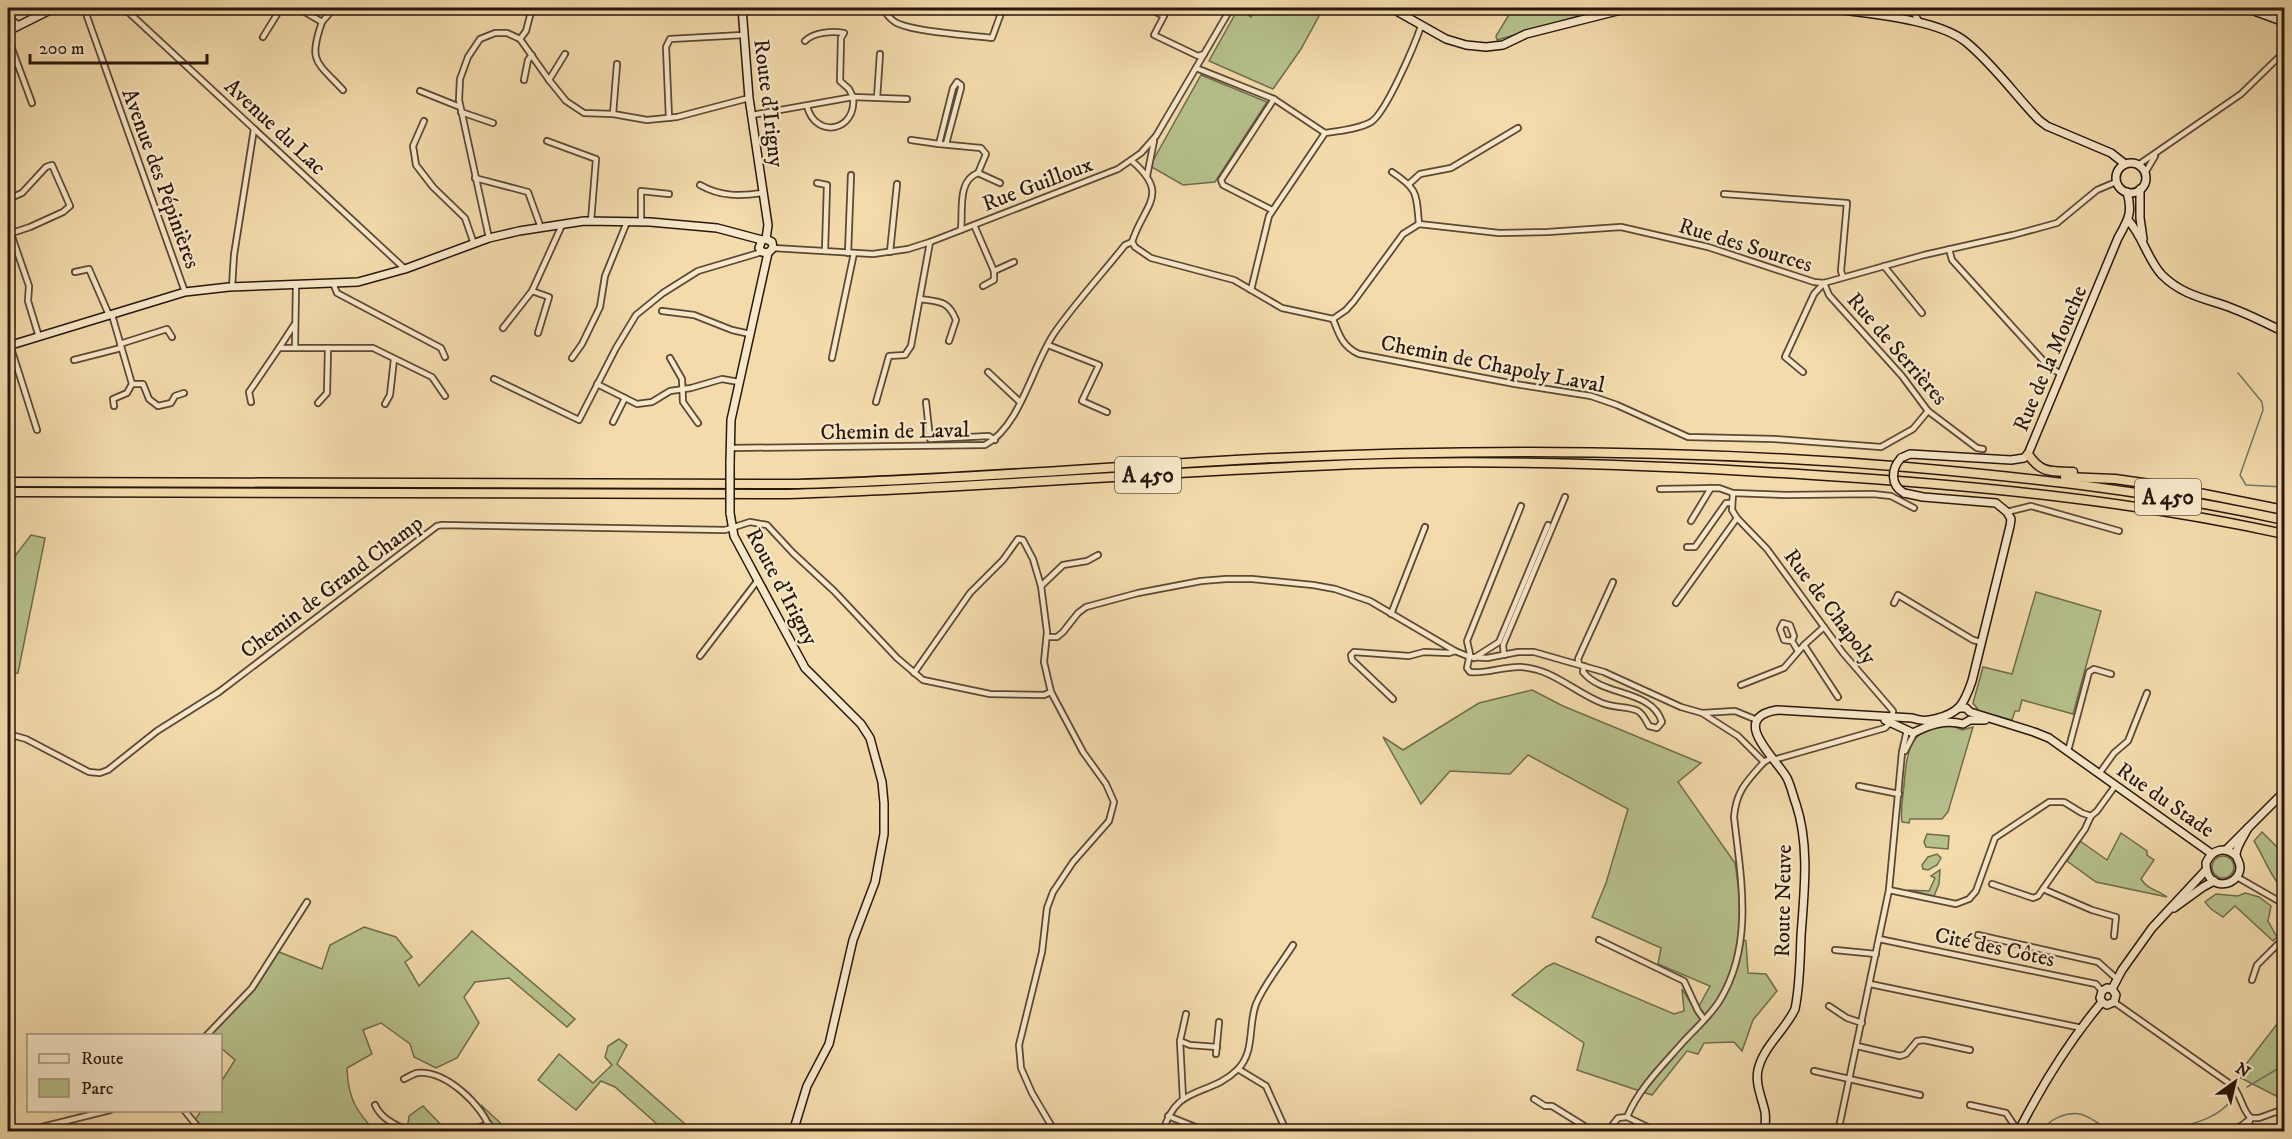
<svg xmlns="http://www.w3.org/2000/svg" width="2292" height="1139" font-family="'IM FELL DW Pica',serif">
  <rect width="100%" height="100%" fill="#f3dbac"/>
  <filter id="stains"><feTurbulence type="fractalNoise" baseFrequency=".00333" numOctaves="4"/><feColorMatrix values="0 0 0 0 .2 0 0 0 0 .09 0 0 0 0 .02 0 0 0 .5 -.17"/></filter>
  <radialGradient id="worn" r=".72"><stop offset=".6" stop-color="#630" stop-opacity="0"/><stop offset="1" stop-color="#630" stop-opacity=".3"/></radialGradient>
  <g fill="#b6c18d" stroke="#706c4d" stroke-width="1.5">
    <polygon points="1257,8 1306,8 1319,16 1301,49 1273,89 1209,61 1238,9 1251,17"/>
    <polygon points="1513,8 1605,8 1497,40 1496,36"/>
    <polygon points="1201,75 1267,102 1215,182 1183,185 1150,166"/>
    <polygon points="31,535 45,538 18,673 8,674 8,565"/>
    <polygon points="2036,592 2101,611 2073,714 2022,700 2019,711 2015,711 2012,720 1979,711 1973,703 1983,667 2012,674"/>
    <polygon points="1532,690 1563,706 1701,763 1678,782 1735,863 1740,899 1739,937 1746,941 1748,973 1766,974 1777,991 1753,1020 1742,1051 1734,1042 1704,1043 1698,1054 1687,1051 1652,1095 1577,1070 1584,1043 1512,995 1546,967 1554,963 1674,1014 1684,1011 1682,989 1694,1008 1699,1006 1710,986 1658,964 1661,948 1592,917 1606,883 1628,809 1528,755 1510,774 1450,771 1421,804 1383,737 1403,750 1479,703"/>
    <path d="M 1951,725 L 1962,730 L 1973,727 L 1948,812 L 1942,819 L 1910,819 L 1909,823 L 1902,822 C 1900,811 1903,797 1904,785 C 1907,751 1909,726 1951,725 Z"/>
    <path d="M 2262,832 L 2284,854 L 2284,891 C 2271,878 2264,857 2254,841 Z"/>
    <path d="M 2121,833 L 2147,851 L 2147,855 L 2154,860 L 2141,879 C 2148,890 2158,890 2167,897 L 2096,882 L 2067,861 L 2080,841 L 2107,860 Z"/>
    <polygon points="1927,834 1949,836 1948,849 1926,847 1924,842"/>
    <polygon points="1937,854 1941,858 1937,865 1928,870 1923,869 1922,865 1928,857"/>
    <circle cx="2223" cy="867" r="11"/>
    <polygon points="1940,870 1939,884 1934,896 1908,890 1929,891 1935,878 1931,876"/>
    <polygon points="2245,893 2259,897 2271,906 2268,921 2277,937 2273,941 2235,906 2223,917 2211,909 2205,902 2216,894 2238,896"/>
    <path d="M 364,927 L 396,937 L 412,957 L 405,962 L 419,986 L 472,931 L 575,1019 L 567,1027 L 509,978 L 475,982 L 464,997 L 479,1023 L 457,1058 L 436,1068 L 414,1057 L 410,1044 L 381,1023 L 363,1030 L 372,1054 L 347,1068 C 348,1097 355,1110 375,1131 L 206,1131 L 195,1120 L 201,1111 L 220,1110 L 221,1082 L 235,1060 L 221,1048 L 220,1036 L 202,1035 L 241,1001 L 274,950 L 322,969 L 330,945 Z"/>
    <polygon points="2284,1015 2284,1100 2237,1076"/>
    <polygon points="619,1039 627,1045 617,1064 693,1131 665,1131 615,1087 601,1081 576,1110 538,1080 559,1054 593,1083 612,1065 605,1057 608,1046"/>
    <polygon points="481,1105 509,1131 477,1132 492,1124"/>
    <polygon points="423,1106 447,1131 407,1132 409,1116"/>
  </g>
  <g fill="none" stroke-linecap="round" stroke-linejoin="round">
    <g stroke="#6e7969" stroke-width="1.5">
      <polyline points="2238,373 2262,402 2263,410 2240,475 2246,485 2284,487"/>
      <polyline points="2247,1087 2284,1065"/>
      <path d="M 2042,1132 C 2048,1119 2066,1112 2080,1114 C 2090,1116 2102,1126 2111,1132"/>
      <path d="M 2164,1132 C 2187,1125 2218,1120 2232,1099"/>
    </g>
    <g stroke="#5c4735" stroke-width="8">
      <g id="street">
        <polyline points="38,8 41,13"/>
        <polyline points="84,8 185,292"/>
        <polyline points="124,8 405,269"/>
        <path d="M 298,8 L 322,22 C 308,62 316,61 343,90"/>
        <polyline points="429,8 431,10"/>
        <path d="M 883,8 C 886,14 889,18 895,22 C 912,32 970,35 992,38 L 1000,16"/>
        <polyline points="1147,8 1164,16 1154,35 1198,56 1204,54"/>
        <polyline points="1910,8 1920,22"/>
        <polyline points="230,9 231,8"/>
        <polyline points="8,17 19,25"/>
        <polyline points="322,22 334,8"/>
        <polyline points="263,37 281,8"/>
        <polyline points="8,38 32,103"/>
        <polyline points="520,39 526,31 532,8"/>
        <polyline points="1196,68 1274,99 1325,133"/>
        <polyline points="524,80 528,60 532,55"/>
        <polyline points="549,80 565,54"/>
        <polyline points="420,91 460,107"/>
        <polyline points="877,98 880,54"/>
        <path d="M 807,106 C 815,139 857,132 853,97 L 907,99"/>
        <polyline points="461,112 493,123"/>
        <polyline points="613,114 617,64"/>
        <path d="M 752,115 L 853,97 L 849,89 L 840,81 L 841,38 L 844,33 C 832,31 814,32 805,41"/>
        <polyline points="669,118 666,47 670,39 743,35"/>
        <polyline points="424,121 413,146 416,165 433,187 465,218 474,244"/>
        <polyline points="911,140 939,144"/>
        <polyline points="547,141 596,159 591,221"/>
        <path d="M 946,144 L 961,88 L 961,85 L 957,82 L 953,88 L 939,144 L 981,148 L 986,154 L 978,173 C 957,180 963,212 961,230"/>
        <polyline points="2138,165 2241,94 2284,52"/>
        <path d="M 1392,172 C 1419,190 1416,194 1419,224"/>
        <polyline points="978,173 1000,183"/>
        <polyline points="2145,173 2155,156"/>
        <polyline points="1147,176 1154,141"/>
        <polyline points="475,178 528,192 541,228"/>
        <polyline points="817,183 827,185 825,251"/>
        <polyline points="1409,184 1420,174 1451,168 1518,128"/>
        <path d="M 700,185 C 721,197 740,196 763,193"/>
        <polyline points="1724,194 1847,203 1841,271 1843,277"/>
        <polyline points="8,199 22,193 46,167 52,165 70,206 63,212 30,227 12,233"/>
        <polyline points="1272,210 1223,185 1221,180 1274,99"/>
        <polyline points="641,222 641,191 669,194"/>
        <polyline points="8,225 29,286 28,301 39,337"/>
        <polyline points="974,225 994,271 994,280 983,286"/>
        <polyline points="489,238 459,100 460,79 468,57 480,39 495,33 507,33 520,39 549,80 566,101 584,113 613,114 647,120 677,117 749,98"/>
        <polyline points="1132,242 1135,247 1151,258 1234,280 1282,308 1333,319 1346,310 1354,301 1403,234 1419,224 1499,233 1548,232 1621,227 1708,247 1814,282 1824,283 1924,255 2013,235 2057,223 2097,190 2116,182"/>
        <polyline points="773,248 873,254 908,249 930,242 1118,169 1141,153 1156,136 1231,8"/>
        <polyline points="1949,249 1952,260 2049,367 2061,374"/>
        <polyline points="890,252 897,184"/>
        <polyline points="848,253 851,175"/>
        <polyline points="1884,266 1922,313"/>
        <polyline points="994,271 1014,262"/>
        <polyline points="75,272 89,269 109,315"/>
        <polyline points="333,283 337,293 441,348 445,357"/>
        <polyline points="1824,283 1829,295 1902,376 1928,411 1977,448 1983,449"/>
        <polyline points="232,287 234,255 254,129"/>
        <path d="M 1251,290 L 1269,216 L 1325,133 C 1339,131 1359,129 1371,122 C 1386,113 1415,44 1421,26"/>
        <polyline points="532,291 549,297 538,333"/>
        <path d="M 920,299 C 939,302 948,300 956,320 L 949,341"/>
        <polyline points="662,311 694,315 732,330 750,334"/>
        <polyline points="112,315 132,384 127,393 113,399 114,406"/>
        <path d="M 1333,319 C 1339,335 1343,347 1359,354 L 1515,384 L 1591,396 L 1617,405 L 1688,437 L 1774,439 L 1881,447 L 1913,429 L 1928,411"/>
        <polyline points="503,328 532,291 562,225"/>
        <polyline points="120,344 167,329 172,337"/>
        <polyline points="10,345 37,430"/>
        <polyline points="1048,345 1099,365 1082,401 1107,412"/>
        <polyline points="295,347 296,284"/>
        <polyline points="279,348 294,325"/>
        <polyline points="572,358 582,344 600,307 605,276 627,222"/>
        <polyline points="670,358 682,379 683,402 698,423"/>
        <polyline points="832,358 854,253"/>
        <polyline points="74,360 121,348"/>
        <polyline points="988,372 1020,402"/>
        <polyline points="1803,372 1785,357 1814,294 1824,283"/>
        <polyline points="494,379 579,420 616,348 636,315 663,293 698,271 762,252"/>
        <polyline points="132,384 143,384 149,399 158,406 171,403 175,396 184,393"/>
        <polyline points="597,384 637,404 652,402 670,391 691,388 722,379 739,382"/>
        <polyline points="251,402 249,392 279,348 373,348 432,377 445,396"/>
        <polyline points="876,402 889,356 905,355 911,346 930,242"/>
        <polyline points="926,402 930,439 989,436 995,440"/>
        <polyline points="318,403 327,393 328,348"/>
        <polyline points="385,404 390,395 394,359"/>
        <polyline points="613,422 625,398"/>
        <path d="M 731,448 L 985,445 C 1021,426 1032,365 1055,332 C 1076,302 1102,274 1125,245 L 1132,242 C 1144,204 1171,195 1132,161"/>
        <polyline points="1660,489 1719,488 1733,493"/>
        <path d="M 1521,506 L 1467,641 L 1470,654 L 1467,668 L 1470,672 C 1487,674 1504,666 1521,667 C 1553,669 1574,692 1602,703 C 1613,708 1628,706 1638,711 C 1644,715 1646,721 1649,726 L 1657,728 L 1662,722 C 1652,689 1603,697 1583,672 L 1584,666"/>
        <polyline points="2007,512 2031,506 2119,531"/>
        <polyline points="1691,521 1711,488"/>
        <polyline points="1687,547 1695,547 1726,503 1731,503"/>
        <polyline points="1041,586 1063,565 1087,561 1098,555"/>
        <polyline points="1676,603 1737,518"/>
        <polyline points="1894,603 1898,595 1973,640 1981,642"/>
        <polyline points="1391,614 1425,527"/>
        <polyline points="1047,637 1057,637 1063,632 1078,613 1086,607 1138,593 1201,581 1226,579 1252,579 1313,585 1335,589 1370,601 1455,651 1470,657 1487,658 1518,652 1534,652 1604,672 1681,707 1702,713 1735,711 1757,720"/>
        <polyline points="1792,641 1784,640 1780,629 1783,623 1790,625 1794,636 1792,641 1798,651"/>
        <polyline points="1804,645 1838,697"/>
        <polyline points="1504,655 1503,645 1565,497"/>
        <polyline points="700,656 758,580"/>
        <polyline points="1474,658 1499,642 1548,525"/>
        <polyline points="1579,664 1578,659 1613,582"/>
        <polyline points="914,673 970,593 1003,560 1018,539 1023,540 1033,559 1041,586 1047,632 1044,662 1051,692 1083,752 1106,784 1114,802 1109,821 1073,862 1053,892 1047,908 1042,952 1019,1045 1021,1068 1032,1093 1055,1132"/>
        <polyline points="1741,685 1784,668 1804,645 1824,627"/>
        <polyline points="1393,699 1352,660 1351,655 1354,652 1409,656 1424,652 1449,653 1455,651"/>
        <polyline points="1702,713 1738,736 1764,762 1771,758"/>
        <polyline points="8,734 26,739 89,772 100,773 108,770 157,731 219,692 437,526 442,525 725,530 750,522 767,525 793,553 834,591 897,658 923,680 990,694 1044,695 1051,692"/>
        <polyline points="1905,751 1915,732"/>
        <polyline points="2068,751 2089,672 2094,669 2111,674"/>
        <polyline points="1773,760 1885,728 1891,722 1893,711 1843,653 1767,549 1737,518 1732,510 1733,493 1786,495 1873,494 1891,496 1914,508"/>
        <polyline points="2099,774 2114,753 2128,741 2147,693"/>
        <polyline points="1859,786 1899,794"/>
        <polyline points="2237,877 2284,904"/>
        <polyline points="1992,884 2033,898 2038,896 2085,829 2091,816"/>
        <polyline points="2043,889 2092,910 2116,917 2114,936"/>
        <polyline points="1889,890 1956,904 1969,899 1976,891 1995,838 2049,802 2064,802 2082,813 2091,816 2097,811 2115,786"/>
        <polyline points="1978,935 2098,962 2117,979"/>
        <polyline points="1879,939 2096,984 2102,991"/>
        <polyline points="1599,940 1684,981 1698,1011 1704,1019"/>
        <polyline points="1835,950 1876,954"/>
        <polyline points="2252,980 2257,965 2284,938"/>
        <polyline points="1870,984 2082,1028"/>
        <path d="M 2114,1002 L 2233,1086 C 2241,1096 2243,1112 2251,1118"/>
        <polyline points="1829,1006 1847,1018 1862,1023"/>
        <polyline points="206,1036 252,988 307,902"/>
        <polyline points="1180,1041 1190,1045 1217,1047"/>
        <polyline points="1857,1046 1900,1056 1906,1054 1917,1041 1924,1040 1970,1050"/>
        <polyline points="1216,1054 1219,1022"/>
        <polyline points="1238,1069 1266,1086 1284,1126 1294,1132"/>
        <polyline points="1814,1071 1920,1095"/>
        <path d="M 404,1079 C 408,1077 413,1074 417,1073 C 446,1070 484,1106 491,1132"/>
        <polyline points="1183,1099 1180,1041 1186,1014"/>
        <polyline points="1534,1099 1545,1106 1552,1106 1594,1132"/>
        <path d="M 375,1105 C 382,1120 395,1124 410,1132"/>
        <polyline points="1970,1105 2006,1113 2014,1125 2020,1128"/>
        <polyline points="184,1110 202,1132"/>
        <polyline points="1168,1116 1208,1132"/>
        <polyline points="1627,1117 1658,1132"/>
        <polyline points="2251,1118 2259,1118 2284,1109"/>
        <polyline points="22,1132 110,1110"/>
        <polyline points="464,1132 489,1124"/>
        <path d="M 1163,1132 C 1176,1083 1209,1098 1238,1069 C 1255,1052 1248,1025 1256,1004 C 1265,983 1281,964 1293,945"/>
        <path d="M 1607,1132 L 1618,1118 L 1627,1117 C 1639,1088 1664,1064 1684,1041 C 1696,1028 1711,1015 1720,1000 C 1754,944 1741,879 1734,817 C 1736,791 1747,781 1764,762"/>
        <polyline points="1838,1132 1889,890 1902,752 1907,730"/>
        <polyline points="2225,1132 2241,1126 2251,1118"/>
        <polyline points="2246,1132 2250,1120"/>
      </g>
    </g>
    <g stroke="#29160d" stroke-width="10">
      <g id="secondary">
        <polyline points="742,8 749,98 768,225 766,239"/>
        <polyline points="1391,8 1446,39 1466,45 1486,47 1503,45 1526,34 1629,8"/>
        <path d="M 1827,8 C 1866,14 1936,18 1966,42 C 1993,64 2015,95 2039,120 L 2047,126 L 2111,153 L 2125,164"/>
        <polyline points="2246,8 2284,22"/>
        <polyline points="8,31 54,8"/>
        <circle cx="2131" cy="178" r="15"/>
        <polyline points="2140,189 2140,218 2143,239"/>
        <path d="M 2128,220 C 2143,236 2147,259 2162,275 C 2182,295 2204,298 2229,307 C 2248,314 2266,323 2284,332"/>
        <polyline points="762,240 759,248 762,252 768,253"/>
        <polyline points="8,346 185,292 229,287 358,282 405,269 489,238 519,231 584,221 650,222 717,228 762,240"/>
        <path d="M 1901,458 L 1910,454 L 2011,460 L 2024,458 L 2028,454 L 2118,238 C 2128,220 2133,213 2127,192"/>
        <polyline points="730,463 731,420 768,253 773,248 772,242 766,239"/>
        <polyline points="730,513 734,536 805,668 861,724 870,738 882,782 884,803 884,834 875,882 853,940 829,1044 807,1086 793,1132"/>
        <polyline points="1959,708 1966,708 1970,712 2034,732 2049,738 2212,854"/>
        <path d="M 1885,720 L 1913,733 C 1929,725 1945,719 1963,724 L 1970,720 L 1985,720"/>
        <polyline points="2226,850 2284,792"/>
        <path d="M 2236,856 C 2225,846 2212,849 2206,863 C 2206,870 2207,876 2212,880 C 2223,889 2240,881 2240,867 C 2240,862 2236,858 2236,854 C 2237,845 2244,836 2248,828"/>
        <polyline points="2174,908 2203,887 2214,881"/>
        <polyline points="2112,989 2122,970 2152,928 2206,870"/>
        <polyline points="2102,1002 2107,1005 2114,1002 2116,995 2112,989"/>
        <polyline points="2102,1002 2100,998 2102,991 2107,988 2112,989"/>
        <path d="M 1765,1132 C 1765,1125 1766,1119 1765,1112 C 1762,1098 1755,1084 1758,1070 C 1763,1047 1786,1029 1795,1009 C 1800,985 1800,960 1801,936 C 1804,893 1810,846 1796,804 C 1793,796 1791,786 1787,778 C 1776,758 1728,718 1777,710 L 1912,718 C 1921,721 1926,721 1935,719 C 1960,713 1964,704 1972,681 L 2010,526 L 2011,519 L 2007,512 L 1996,503 L 1923,497 L 1904,493"/>
        <path d="M 2018,1132 C 2041,1087 2069,1041 2102,1002"/>
      </g>
    </g>
    <g stroke="#29160d" stroke-width="11">
      <g id="highway">
        <path d="M 2028,454 C 2041,474 2051,471 2073,472"/>
        <polyline points="2065,477 2115,479 2164,486 2284,510"/>
        <path d="M 8,482 L 797,484 C 950,480 1101,467 1254,459 C 1471,448 1689,449 1906,467 C 2035,478 2158,492 2284,520"/>
        <path d="M 8,492 L 787,494 C 978,488 1169,471 1360,464 C 1511,459 1662,465 1813,475 C 1971,485 2129,500 2284,534"/>
      </g>
    </g>
    <use href="#street" stroke="#f7e8c9" stroke-width="4.5"/>
    <use href="#secondary" stroke="#f7e8c9" stroke-width="7"/>
    <use href="#highway" stroke="#f3dbac" stroke-width="8"/>
    <g stroke="#29160d" stroke-width="10" stroke-linecap="butt">
      <g id="secondary-bridge">
        <path d="M 1901,458 C 1891,469 1890,485 1904,493"/>
        <polyline points="730,513 730,463"/>
      </g>
    </g>
    <use href="#secondary-bridge" stroke="#f7e8c9" stroke-width="7"/>
  </g>
  <g text-anchor="middle" stroke-width="4.5" stroke-linejoin="round" paint-order="stroke">
    <g fill="#f7e8c9" stroke="#675545" stroke-width="1.5">
      <rect x="1115" y="457" width="66" height="36" rx="4.5"/>
      <rect x="2135" y="479" width="66" height="36" rx="4.5"/>
    </g>
    <g font-size="21" font-weight="bold" fill="#29160d">
      <text x="1148" y="482">A 450</text>
      <text x="2168" y="504">A 450</text>
    </g>
    <g font-size="22" fill="#29160d" stroke="#f7e8c9">
      <text transform="translate(770 103) rotate(83)" y="8">Route d'Irigny</text>
      <text transform="translate(276 126) rotate(43)" y="8">Avenue du Lac</text>
      <text transform="translate(162 178) rotate(70)" y="8">Avenue des Pépinières</text>
      <text transform="translate(1037 183) rotate(-21)" y="8">Rue Guilloux</text>
      <text transform="translate(1746 244) rotate(17)" y="8">Rue des Sources</text>
      <text transform="translate(1898 348) rotate(49)" y="8">Rue de Serrières</text>
      <text transform="translate(2049 358) rotate(-67)" y="8">Rue de la Mouche</text>
      <text transform="translate(1493 363) rotate(11)" y="8">Chemin de Chapoly Laval</text>
      <text transform="translate(895 430) rotate(-1)" y="8">Chemin de Laval</text>
      <text transform="translate(331 586) rotate(-37)" y="8">Chemin de Grand Champ</text>
      <text transform="translate(783 586) rotate(62)" y="8">Route d'Irigny</text>
      <text transform="translate(1831 606) rotate(53)" y="8">Rue de Chapoly</text>
      <text transform="translate(2166 799) rotate(35)" y="8">Rue du Stade</text>
      <text transform="translate(1782 901) rotate(-89)" y="8">Route Neuve</text>
      <text transform="translate(1995 946) rotate(12)" y="8">Cité des Côtes</text>
    </g>
  </g>
  <rect width="2292" height="1139" fill="none" stroke="#f3dbac" stroke-width="30"/>
  <rect x="9" y="9" width="2274" height="1121" fill="none" stroke="#29160d" stroke-width="3"/>
  <rect x="15" y="15" width="2262" height="1109" fill="none" stroke="#29160d" stroke-width="1.5"/>
  <rect x="27" y="1034" width="195" height="78" fill="#f7e8c9" stroke="#a5947e" stroke-width="1.5"/>
  <rect x="39" y="1054" width="30" height="9" fill="#f7e8c9" stroke="#a5947e" stroke-width="1.5"/>
  <text x="81" y="1064" font-size="18" fill="#29160d">Route</text>
  <rect x="39" y="1079" width="30" height="18" fill="#b6c18d" stroke="#a5947e" stroke-width="1.5"/>
  <text x="81" y="1094" font-size="18" fill="#29160d">Parc</text>
  <g transform="translate(2235 1082) rotate(34)" stroke="#f7e8c9" stroke-width="4.5" paint-order="stroke">
  <path d="M0-4.5L10 22L0 15L-10 22Z" fill="#29160d"/>
  <text y="-9" font-size="16" font-weight="bold" text-anchor="middle" fill="#29160d">N</text>
  </g>
  <path d="M30 54v9h177v-9" fill="none" stroke="#29160d" stroke-width="3"/>
  <text x="39" y="54" font-size="18" fill="#29160d" stroke="#f7e8c9" stroke-width="4.5" paint-order="stroke">200 m</text>
  <rect width="100%" height="100%" filter="url(#stains)"/>
  <rect width="100%" height="100%" fill="url(#worn)"/>
</svg>
